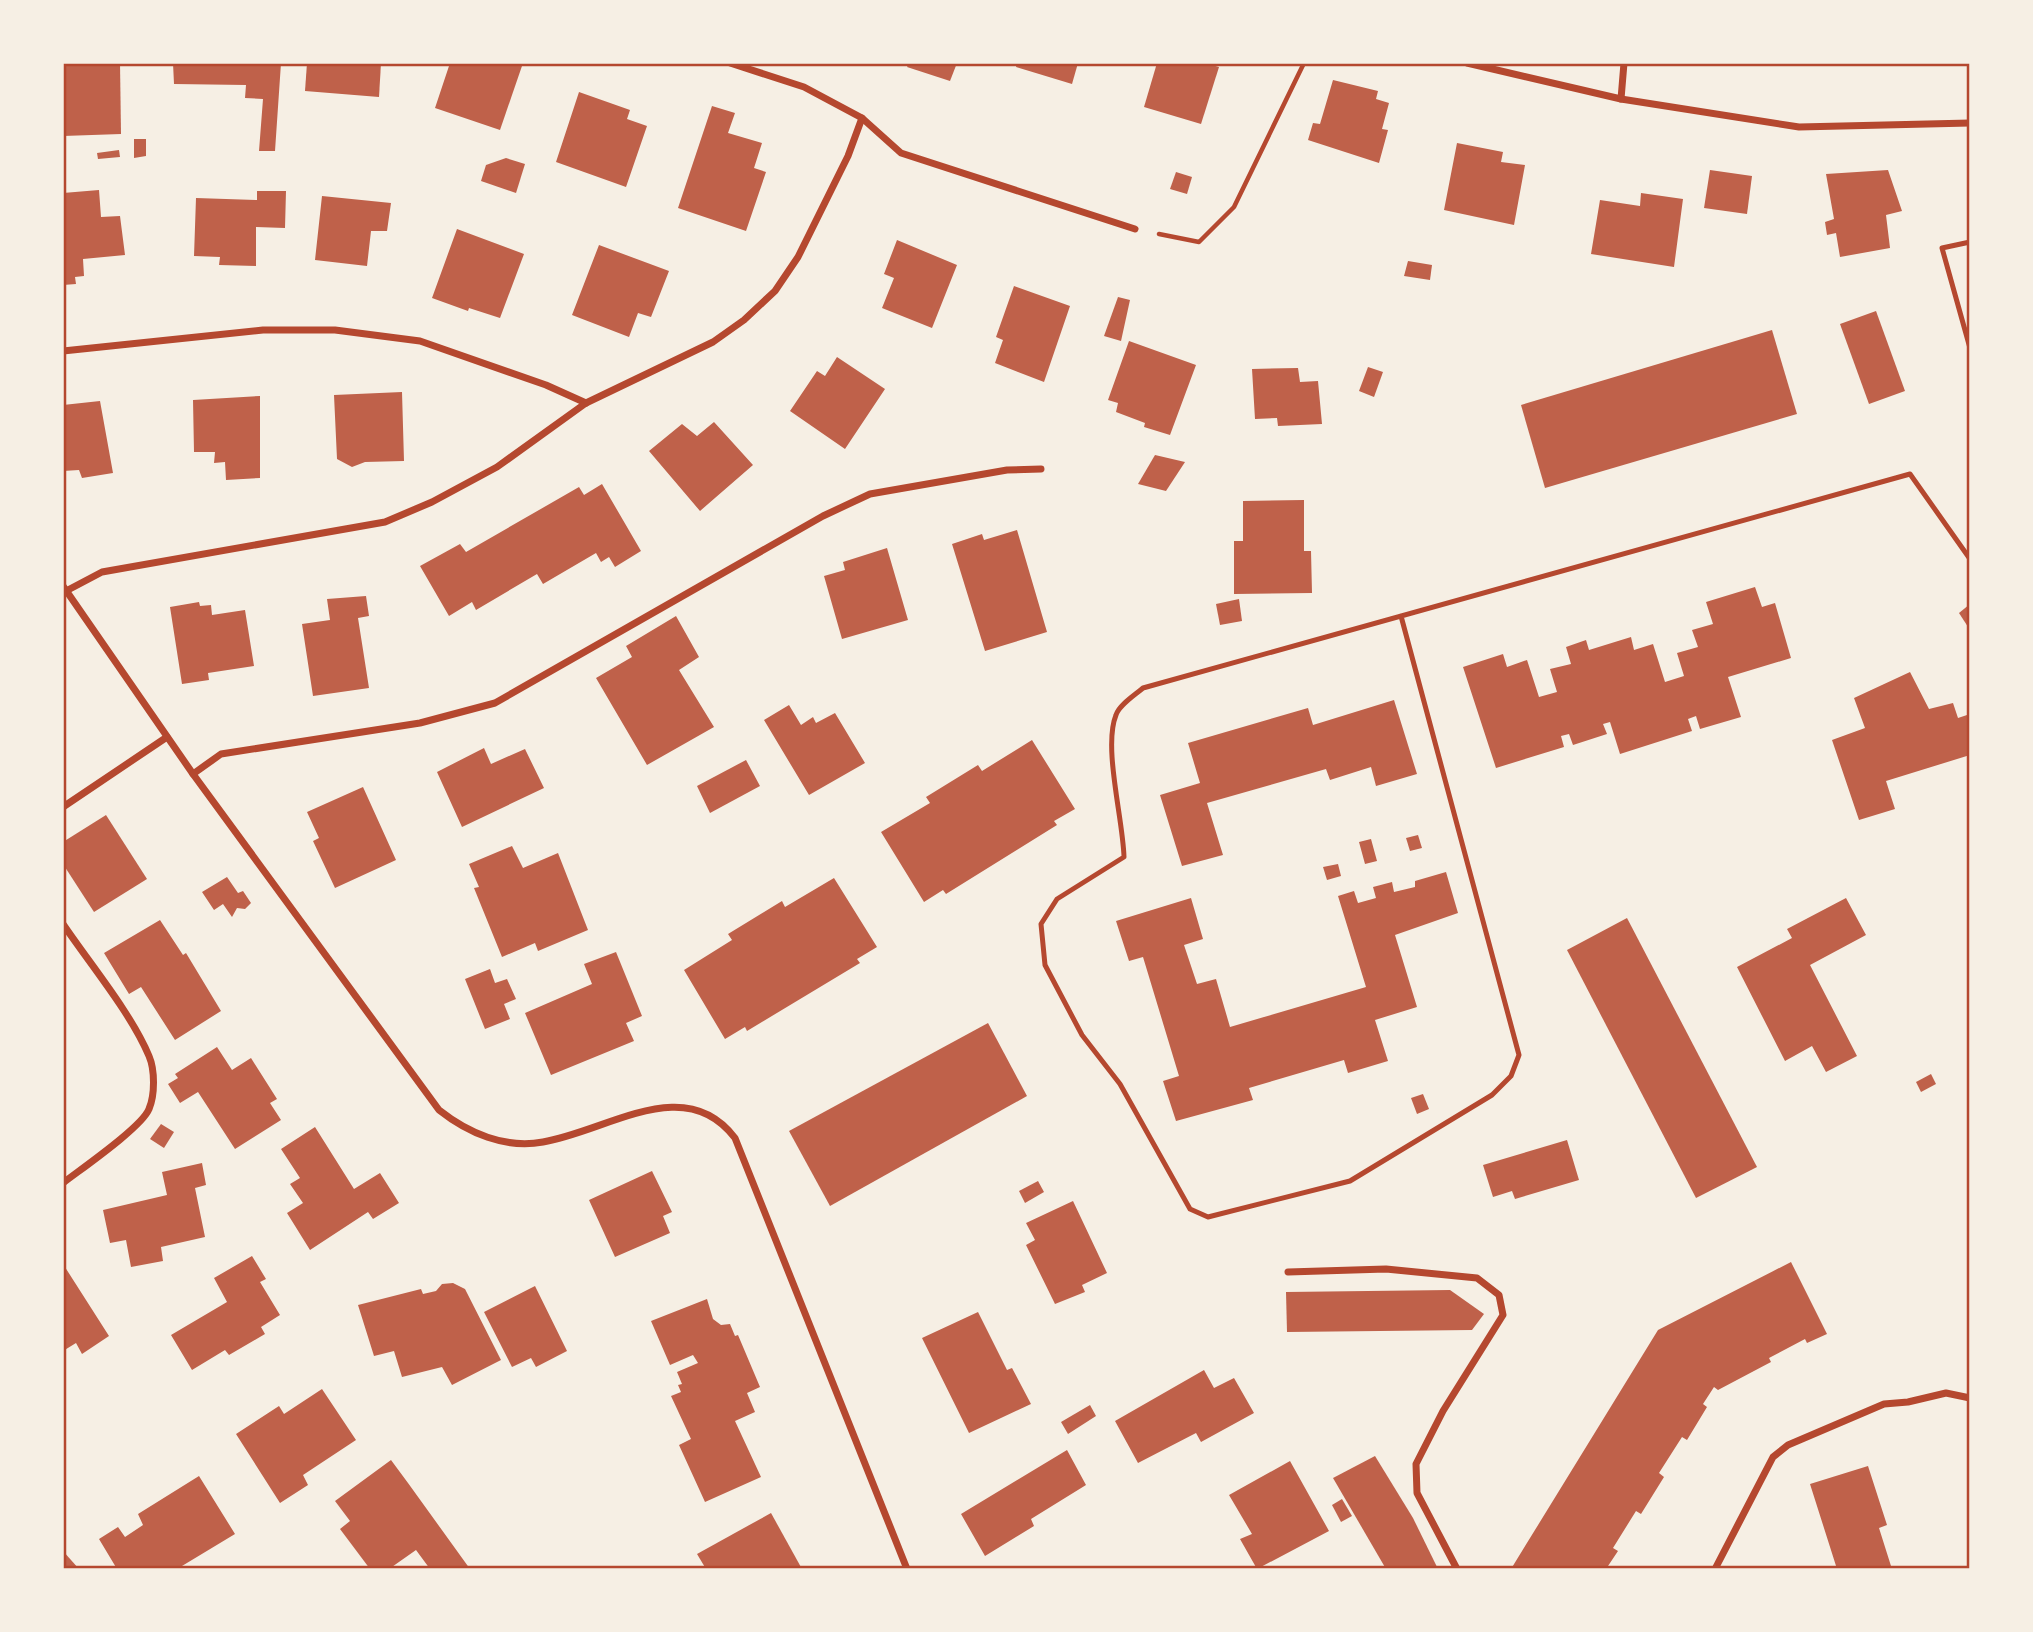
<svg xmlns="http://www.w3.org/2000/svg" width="2033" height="1632" font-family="'IBM Plex Sans',sans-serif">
  <rect width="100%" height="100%" fill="#f6efe4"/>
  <g fill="#bf614a">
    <polygon points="63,63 120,63 121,134 63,136"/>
    <polygon points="173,63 281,63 275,151 259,151 263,99 245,98 246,85 174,84"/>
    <polygon points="307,63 381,63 379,97 305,91"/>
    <polygon points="450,63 523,63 500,130 435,108"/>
    <polygon points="909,63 957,63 950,81 907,67"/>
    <polygon points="1017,63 1078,63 1072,84 1016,67"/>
    <polygon points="1157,63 1205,63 1219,67 1201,124 1144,107"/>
    <polygon points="1333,80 1378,91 1376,99 1389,103 1382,129 1388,130 1379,163 1308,140 1313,123 1320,124"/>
    <polygon points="579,92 630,110 627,119 647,126 626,187 556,162"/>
    <polygon points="712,106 735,113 728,133 762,143 754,168 766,172 746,231 678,208"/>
    <polygon points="134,139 146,139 146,156 134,158"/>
    <polygon points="1457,143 1503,152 1501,162 1525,165 1514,225 1444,210"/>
    <polygon points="119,150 120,157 98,159 97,153"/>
    <polygon points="506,158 525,164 516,193 481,181 486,165"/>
    <polygon points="1710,170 1752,176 1747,214 1704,208"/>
    <polygon points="1888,170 1902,211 1886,215 1890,248 1840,257 1836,233 1827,235 1825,222 1834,219 1826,174"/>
    <polygon points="1176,172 1192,177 1187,194 1170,189"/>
    <polygon points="99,190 101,217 120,216 125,255 83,259 84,276 75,277 76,284 63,285 63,193"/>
    <polygon points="257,191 286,191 285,228 256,227 256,266 219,265 220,257 194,256 196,198 257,200"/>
    <polygon points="1641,193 1683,199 1674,267 1591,254 1600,200 1640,206"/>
    <polygon points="322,196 391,203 387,231 371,231 367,266 315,260"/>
    <polygon points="457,229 524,254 500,318 469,308 468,311 432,298"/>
    <polygon points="897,240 957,265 932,328 882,308 894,278 884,274"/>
    <polygon points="599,245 669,271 651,317 638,313 629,337 572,315"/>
    <polygon points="1408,261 1432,265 1430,280 1404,276"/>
    <polygon points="1014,286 1070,306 1044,382 995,363 1003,340 996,337"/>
    <polygon points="1118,297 1130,300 1121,341 1104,336"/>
    <polygon points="1876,311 1905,391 1869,404 1840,324"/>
    <polygon points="1772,330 1797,414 1545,488 1521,405"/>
    <polygon points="1129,341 1196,365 1170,435 1144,427 1145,423 1116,412 1118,403 1108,400"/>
    <polygon points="837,357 885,389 845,449 790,411 817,371 825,376"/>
    <polygon points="1368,367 1383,372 1374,397 1359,391"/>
    <polygon points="1298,368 1300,382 1318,381 1322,424 1278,426 1277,418 1255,419 1252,369"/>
    <polygon points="402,392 404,461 365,462 352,467 337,459 334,395"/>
    <polygon points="260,396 260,478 226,480 225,462 214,463 215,452 194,452 193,400"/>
    <polygon points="100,401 113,473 82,478 79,470 63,471 63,405"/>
    <polygon points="714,422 753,465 700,511 649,451 682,424 697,436"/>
    <polygon points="1155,455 1185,462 1166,491 1138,484"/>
    <polygon points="602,484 641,551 615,567 609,557 601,562 596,553 543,584 537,574 476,610 472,602 449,616 420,566 460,544 466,552 579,487 584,495"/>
    <polygon points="1304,500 1304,551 1311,551 1312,593 1234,594 1234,541 1243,541 1243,501"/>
    <polygon points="1017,530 1047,632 985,651 952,544 982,534 984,540"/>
    <polygon points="887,548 908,620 842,639 824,576 845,570 843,562"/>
    <polygon points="1755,587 1762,607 1775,603 1791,658 1728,677 1741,717 1700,729 1696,716 1688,719 1692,731 1620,754 1610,722 1603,724 1607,734 1573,745 1569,734 1561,736 1564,747 1496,768 1463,667 1503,654 1507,667 1527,660 1539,697 1557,692 1550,669 1571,664 1566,647 1586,640 1589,650 1631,637 1634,650 1653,644 1665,682 1684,676 1677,653 1698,647 1692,630 1713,624 1706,602"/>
    <polygon points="366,596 369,616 358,618 369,688 313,696 302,624 330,620 327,599"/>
    <polygon points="1239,599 1242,621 1220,625 1216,604"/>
    <polygon points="199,602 200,606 211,605 212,615 245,610 254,666 208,673 209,680 182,684 170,607"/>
    <polygon points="1970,604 1970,630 1959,613"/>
    <polygon points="676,616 699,657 679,670 714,727 647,765 596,678 632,657 626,646"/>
    <polygon points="1910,672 1929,709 1953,703 1958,718 1970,714 1970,755 1886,781 1895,809 1859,820 1832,740 1865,728 1854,698"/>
    <polygon points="1394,700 1417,774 1376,786 1371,767 1330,780 1326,769 1207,803 1223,855 1182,866 1160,795 1200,783 1188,743 1308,708 1313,725"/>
    <polygon points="789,705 801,725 813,717 816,723 835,713 865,763 809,795 764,720"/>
    <polygon points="1032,740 1075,809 1054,821 1057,825 946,894 943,890 924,902 881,832 930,803 926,797 978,765 982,771"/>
    <polygon points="484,748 491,764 525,749 544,788 462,827 437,772"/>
    <polygon points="746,760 760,786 710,813 697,786"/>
    <polygon points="363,787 396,860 335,888 313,841 319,838 307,812"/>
    <polygon points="106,815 147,879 94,912 63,864 63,842"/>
    <polygon points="1418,835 1422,848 1410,851 1406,838"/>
    <polygon points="1371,839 1377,861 1365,864 1359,842"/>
    <polygon points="512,846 523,868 558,853 588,930 538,951 535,943 502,957 474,888 479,887 469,864"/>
    <polygon points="1338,864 1341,876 1327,880 1323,867"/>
    <polygon points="1446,872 1458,913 1395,935 1417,1007 1375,1020 1388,1061 1348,1073 1344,1060 1249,1088 1253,1100 1176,1121 1163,1081 1179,1076 1143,957 1129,961 1116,921 1191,898 1203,939 1184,945 1197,984 1216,979 1230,1027 1366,987 1338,896 1354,891 1358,903 1376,898 1373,887 1392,882 1394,892 1415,887 1415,881"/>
    <polygon points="227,877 238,893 243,891 251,903 245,909 237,908 232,917 223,904 214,910 202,892"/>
    <polygon points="834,878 877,947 857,959 860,963 747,1031 745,1027 725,1039 684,970 732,940 728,934 782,901 785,907"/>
    <polygon points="1846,898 1866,935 1810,965 1857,1056 1826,1072 1812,1046 1785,1061 1737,967 1792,938 1787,929"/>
    <polygon points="1627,918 1757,1167 1696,1198 1567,950"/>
    <polygon points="160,920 183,955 186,953 221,1011 175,1040 141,987 129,994 104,953"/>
    <polygon points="616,952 642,1016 626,1023 634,1041 551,1075 525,1013 592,984 584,964"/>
    <polygon points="490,969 495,983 507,979 516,999 504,1004 510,1019 485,1029 465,979"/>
    <polygon points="988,1023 1027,1096 830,1206 789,1131"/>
    <polygon points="217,1047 232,1070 251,1058 277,1099 270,1103 281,1120 235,1149 198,1092 180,1103 168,1084 178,1078 175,1074"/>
    <polygon points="1931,1074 1936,1084 1921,1092 1916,1082"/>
    <polygon points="1423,1094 1429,1109 1417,1114 1411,1098"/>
    <polygon points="161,1124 174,1132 164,1148 150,1139"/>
    <polygon points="315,1127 354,1189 380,1173 399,1203 373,1219 368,1212 310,1250 287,1213 303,1203 290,1184 300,1178 281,1149"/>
    <polygon points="1567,1140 1579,1180 1515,1199 1512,1191 1493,1197 1483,1165"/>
    <polygon points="202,1163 206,1185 195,1188 205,1237 161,1247 163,1261 131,1267 126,1240 110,1243 103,1210 167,1195 162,1172"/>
    <polygon points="652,1171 672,1212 663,1216 670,1233 615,1257 589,1200"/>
    <polygon points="1038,1181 1044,1192 1025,1203 1019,1191"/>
    <polygon points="1073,1201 1107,1273 1082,1285 1085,1292 1055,1304 1026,1245 1035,1240 1026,1223"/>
    <polygon points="252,1256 266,1279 260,1282 280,1315 261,1327 265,1334 229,1355 225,1350 192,1370 171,1335 227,1302 214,1278"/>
    <polygon points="1791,1262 1827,1334 1807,1343 1805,1339 1769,1358 1771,1362 1718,1390 1714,1387 1703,1404 1707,1407 1687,1440 1682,1437 1659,1473 1664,1477 1641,1514 1636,1511 1613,1548 1618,1551 1606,1569 1511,1569 1658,1330"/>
    <polygon points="63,1264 109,1336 82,1354 76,1343 63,1351"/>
    <polygon points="453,1283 465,1289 501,1360 452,1385 442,1367 402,1377 394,1351 374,1356 358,1305 421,1289 423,1294 436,1291 442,1284"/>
    <polygon points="535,1286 567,1351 536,1367 531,1358 512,1367 484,1312"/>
    <polygon points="1450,1290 1484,1314 1472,1330 1287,1332 1286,1292"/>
    <polygon points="707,1299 713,1319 721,1325 730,1324 735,1336 738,1335 760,1387 747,1393 755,1412 735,1421 761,1477 705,1502 679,1445 691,1439 671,1396 681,1392 678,1385 682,1384 677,1372 698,1363 693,1355 670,1365 651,1321"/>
    <polygon points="978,1312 1007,1370 1012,1368 1031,1404 969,1433 922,1338"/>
    <polygon points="1204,1370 1214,1388 1234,1378 1254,1413 1201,1442 1196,1433 1138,1463 1115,1421"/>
    <polygon points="322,1389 356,1440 303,1475 308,1485 280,1503 236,1434 279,1406 284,1414"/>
    <polygon points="1090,1405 1096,1416 1068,1434 1061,1422"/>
    <polygon points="1067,1450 1086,1485 1031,1519 1034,1526 985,1556 961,1514"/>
    <polygon points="1375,1456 1413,1518 1438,1569 1386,1569 1333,1478"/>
    <polygon points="391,1460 408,1483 470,1569 430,1569 416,1550 389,1569 370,1569 340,1529 350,1521 335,1501"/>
    <polygon points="1290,1461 1329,1531 1257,1569 1240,1539 1252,1534 1229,1495"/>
    <polygon points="1868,1466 1887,1525 1879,1528 1891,1566 1837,1569 1810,1484"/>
    <polygon points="199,1476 235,1534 177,1569 117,1569 99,1539 118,1527 125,1537 143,1525 138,1514"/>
    <polygon points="1342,1499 1352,1516 1341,1522 1332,1505"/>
    <polygon points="771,1513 802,1569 706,1569 697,1554"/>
    <polygon points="63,1551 79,1569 63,1569"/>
  </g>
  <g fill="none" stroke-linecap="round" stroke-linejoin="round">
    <polyline stroke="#b5482f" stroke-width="4.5" points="1159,234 1199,242 1234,207 1304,63"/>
    <g stroke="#b5482f" stroke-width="5">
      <polyline points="1970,242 1942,248 1970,348"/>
      <path d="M 1401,616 L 1519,1055 L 1511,1076 L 1492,1095 L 1350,1181 L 1208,1217 L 1190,1209 L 1120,1084 L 1082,1035 L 1045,965 L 1041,924 L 1057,899 L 1124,857 C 1123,819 1103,747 1116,715 C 1119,705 1135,695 1143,688 L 1910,474 L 1970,559"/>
    </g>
    <g stroke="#b5482f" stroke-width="7">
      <polyline points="730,63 804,87 862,118 901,153 1135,229"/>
      <polyline points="1467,63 1621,99 1799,127 1970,123"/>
      <polyline points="1621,99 1624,63"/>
      <polyline points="63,351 263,330 335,330 420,341 546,385 586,403"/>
      <path d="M 63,586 L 193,774 L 439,1110 C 468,1133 505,1149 543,1142 C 608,1131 685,1072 735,1138 L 907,1569"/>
      <polyline points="66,591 102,572 385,522 432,502 497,467 586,403 713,342 744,320 775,291 798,257 848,156 862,118"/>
      <polyline points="193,774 221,754 420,723 495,703 823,516 870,494 1007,470 1041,469"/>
      <polyline points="63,807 167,737"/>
      <path d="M 63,924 C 90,964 131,1013 149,1056 C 155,1070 155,1095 149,1109 C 142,1127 81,1169 63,1183"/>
      <polyline points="1288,1272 1386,1269 1477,1278 1499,1295 1503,1315 1443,1411 1416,1464 1417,1493 1457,1569"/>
      <polyline points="1715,1569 1773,1457 1788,1445 1884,1404 1908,1402 1946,1393 1970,1398"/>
    </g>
  </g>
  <rect width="2033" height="1632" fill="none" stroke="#f6efe4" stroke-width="130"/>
  <rect x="65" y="65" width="1903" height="1502" fill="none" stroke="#b5482f" stroke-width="2.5"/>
</svg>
